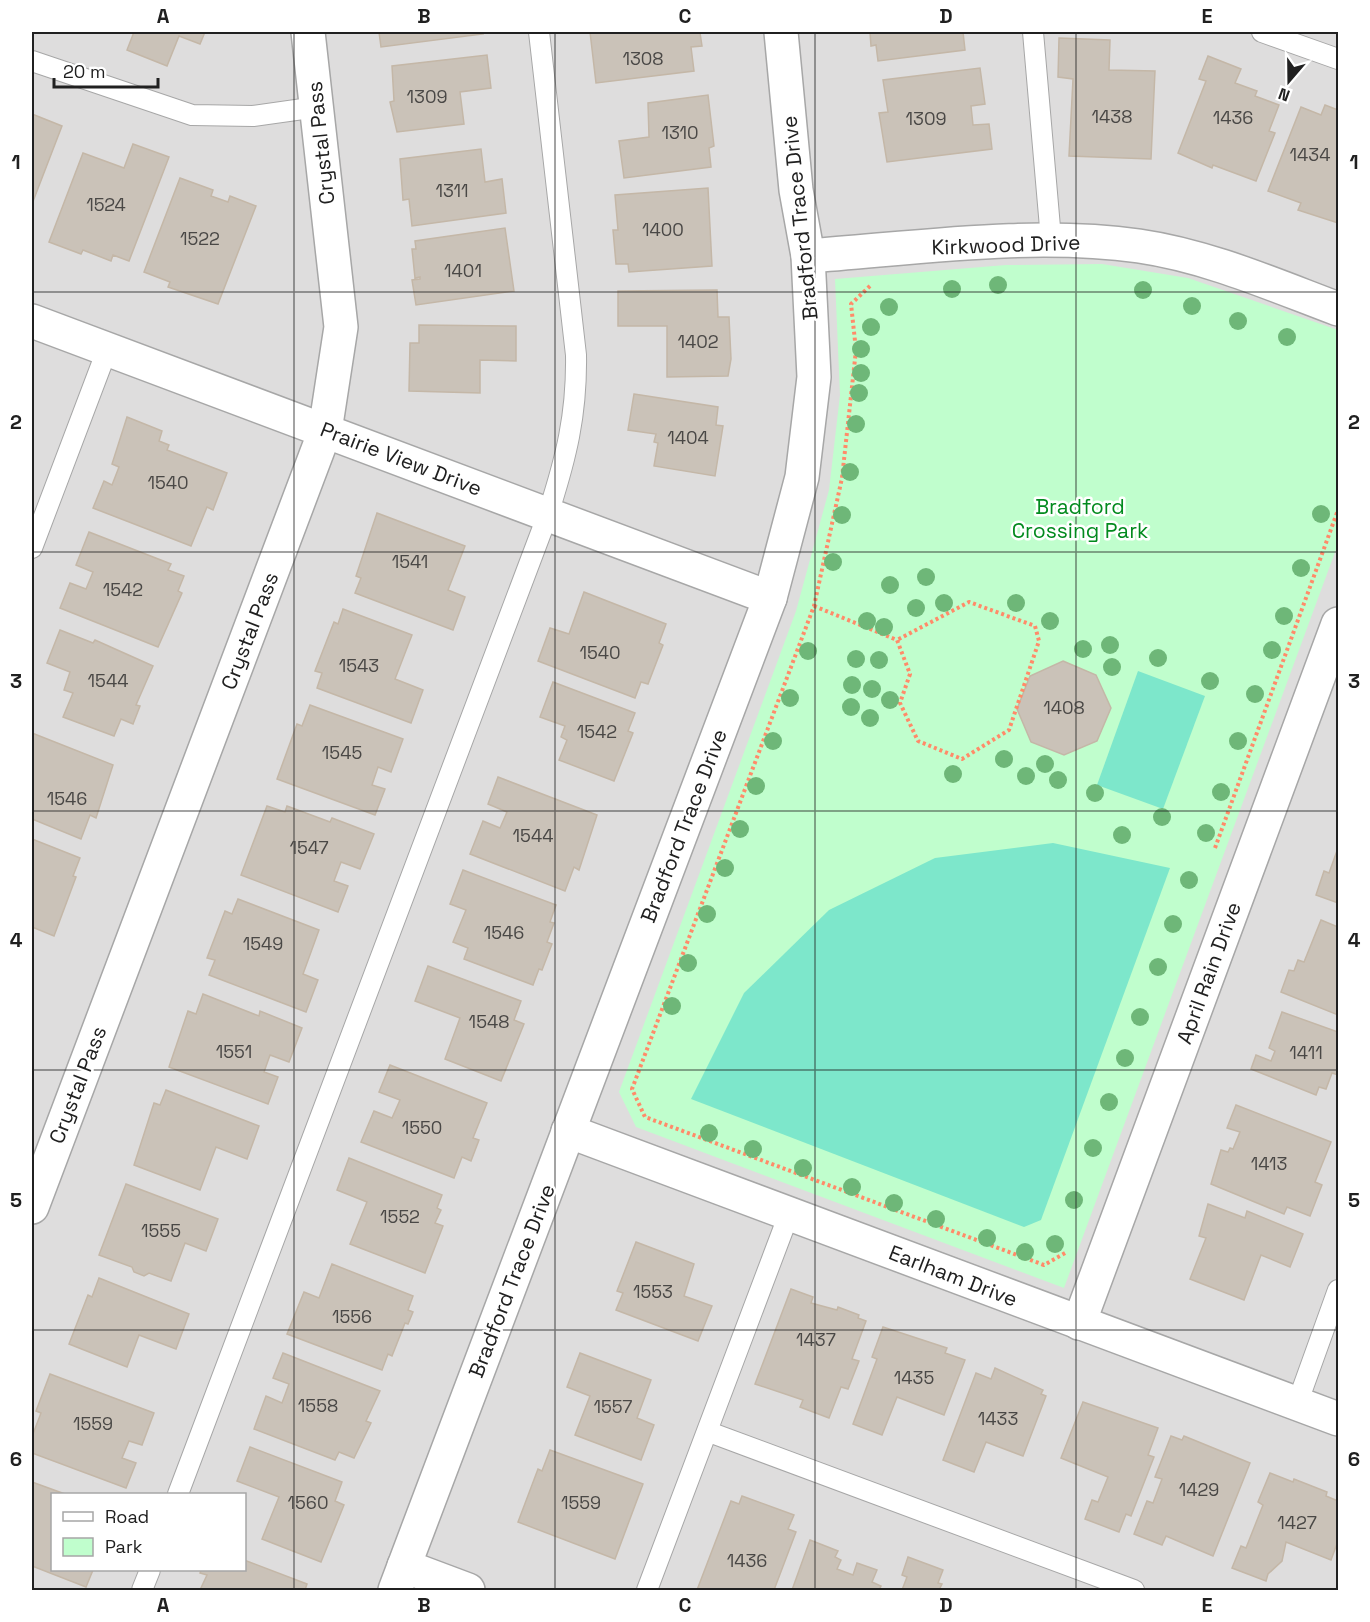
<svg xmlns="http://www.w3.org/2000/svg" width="1370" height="1622" font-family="'Space Grotesk',sans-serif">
  <rect width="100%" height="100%" fill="#f1efe6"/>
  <path fill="#dedddd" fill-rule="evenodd" d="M 32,32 L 1338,32 L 1338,1590 L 32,1590 ZM 52,1494 L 244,1494 L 244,1570 L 52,1570 Z"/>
  <polygon fill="#c0fecd" points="1102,264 1188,278 1338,330 1338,544 1064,1288 636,1127 619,1092 796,611 829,490 840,395 835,279 1006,265"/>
  <g fill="#7de7cb">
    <polygon points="1138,671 1205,696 1163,809 1097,785"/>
    <polygon points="1053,843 1170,868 1041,1220 1024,1227 691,1099 744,993 829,910 935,858"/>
  </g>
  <g fill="#cac2b8" stroke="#c4b7a7" stroke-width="1.5">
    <polygon points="134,32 205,32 200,44 179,36 167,66 127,50"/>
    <polygon points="379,32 482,32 483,34 381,47"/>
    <polygon points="590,32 695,32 700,33 702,46 691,47 694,71 596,83"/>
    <polygon points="870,32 963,32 965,50 878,61 876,45 871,46"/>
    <polygon points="1059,38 1110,40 1109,70 1155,71 1151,159 1069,156 1073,79 1058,77"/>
    <polygon points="487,55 491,88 460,92 464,124 397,132 390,102 394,101 392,66"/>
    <polygon points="1208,56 1241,69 1235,83 1257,91 1255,96 1279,105 1269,131 1275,133 1256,181 1213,165 1212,168 1178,153 1206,81 1199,79"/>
    <polygon points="980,68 985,104 971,106 973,125 989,124 992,149 887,162 879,113 888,112 883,80"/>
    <polygon points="708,95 714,146 709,148 711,167 624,178 619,141 649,137 648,103"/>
    <polygon points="1325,105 1338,110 1338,223 1298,210 1301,203 1268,191 1301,107 1321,115"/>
    <polygon points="32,114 62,126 32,204"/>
    <polygon points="133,144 169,157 129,261 113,255 111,261 83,250 81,254 49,242 83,153 124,168"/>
    <polygon points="481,149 485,182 502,179 506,213 412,226 409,199 403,200 400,159"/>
    <polygon points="180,178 213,190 211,196 228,202 230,196 256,206 218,304 168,287 170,282 144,272"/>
    <polygon points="708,188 712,266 629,272 628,264 616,264 613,230 618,230 615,195"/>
    <polygon points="505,228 514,291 416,305 412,280 420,279 420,277 415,278 412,249 416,249 415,241"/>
    <polygon points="717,290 718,317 729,317 731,359 728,376 667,377 667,326 618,326 618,291"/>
    <polygon points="419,325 516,326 516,361 480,360 480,393 409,391 410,343 419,343"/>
    <polygon points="634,394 718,407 716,425 723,426 715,476 654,466 658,443 654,442 656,434 628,430"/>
    <polygon points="127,417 162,431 159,441 169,445 167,450 227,473 213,510 207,507 191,546 93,508 104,481 112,485 119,467 112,464"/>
    <polygon points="377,513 465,546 448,590 465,597 453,630 355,593 361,578 356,576"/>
    <polygon points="89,532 171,564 168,570 184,576 178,591 182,593 158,647 60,608 70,583 86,589 93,572 76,565"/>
    <polygon points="584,592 666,624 659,643 663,645 648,684 641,682 635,698 538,661 550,628 569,634"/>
    <polygon points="343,609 412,635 395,679 423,690 411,723 317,688 322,673 315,671 334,622 338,624"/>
    <polygon points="60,630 93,643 95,640 153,666 136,705 140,706 133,724 121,719 114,736 63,717 73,693 64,690 70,672 47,663"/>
    <polygon points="1063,661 1096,675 1111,708 1097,741 1064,755 1031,742 1017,709 1030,676"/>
    <polygon points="553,682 635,713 628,731 633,733 614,781 559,760 567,740 561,737 565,726 540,717"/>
    <polygon points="310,705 403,739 391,772 378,767 372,785 385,789 375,815 277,779 297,724 302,726"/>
    <polygon points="32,733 113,765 96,818 90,815 81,839 32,819"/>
    <polygon points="498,777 597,815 579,870 574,867 565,891 470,854 483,821 500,828 507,812 488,804"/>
    <polygon points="267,806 285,812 287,806 330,822 332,818 374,834 360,869 341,862 334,881 348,886 338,912 241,875"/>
    <polygon points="32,839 80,858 73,876 76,877 54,936 32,927"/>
    <polygon points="1338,848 1338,903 1316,895 1324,871 1329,873"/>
    <polygon points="463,870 556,905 550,922 554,923 547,942 552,944 542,970 539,969 533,985 464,959 468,948 453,942 466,910 450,904"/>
    <polygon points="238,899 319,930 303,974 318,980 306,1012 209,975 215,960 207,958 225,911 232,914"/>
    <polygon points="1321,920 1338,927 1338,1015 1281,992 1289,970 1294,971 1298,960 1304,962"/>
    <polygon points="428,966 521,1001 514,1020 524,1024 501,1081 445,1059 460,1018 415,1001"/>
    <polygon points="203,994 259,1016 260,1011 302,1028 289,1062 270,1055 264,1072 278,1077 268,1104 169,1067 188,1011 196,1014"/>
    <polygon points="1282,1012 1338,1032 1338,1075 1332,1073 1326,1089 1319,1087 1316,1095 1251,1069 1256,1055 1271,1061 1275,1051 1269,1048"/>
    <polygon points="390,1065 487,1103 473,1138 479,1140 471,1161 462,1157 454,1178 361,1142 374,1111 392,1118 400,1100 379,1092"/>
    <polygon points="166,1090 259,1126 247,1159 216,1147 200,1190 134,1165 154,1103 160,1105"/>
    <polygon points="1236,1105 1331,1142 1315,1182 1322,1185 1310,1216 1287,1207 1284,1214 1211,1184 1221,1150 1228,1152 1230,1148 1233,1149 1240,1132 1227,1128"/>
    <polygon points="349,1158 442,1195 437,1208 441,1210 435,1223 443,1226 425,1273 350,1244 367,1202 337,1190"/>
    <polygon points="126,1184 218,1219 206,1251 185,1243 171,1281 149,1273 144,1276 134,1272 132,1267 99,1255"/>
    <polygon points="1208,1204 1245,1218 1247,1211 1303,1234 1290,1267 1261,1255 1244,1300 1190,1279 1206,1238 1199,1236"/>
    <polygon points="636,1242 694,1264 684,1296 712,1306 698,1341 616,1310 623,1293 617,1291"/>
    <polygon points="332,1264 413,1296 408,1310 413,1312 408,1324 405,1323 392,1356 388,1354 382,1370 287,1334 304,1292 319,1298"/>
    <polygon points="99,1278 189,1314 176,1349 139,1335 127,1367 69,1344 88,1295 92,1297"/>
    <polygon points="791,1289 813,1297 811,1303 837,1310 838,1307 859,1315 858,1318 866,1321 852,1359 859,1361 848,1389 841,1387 829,1418 800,1407 803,1400 755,1384"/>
    <polygon points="883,1327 947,1348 945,1353 965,1360 944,1415 897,1397 882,1435 853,1424 877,1359 872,1357"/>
    <polygon points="283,1353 380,1391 366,1421 371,1423 354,1458 339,1452 335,1460 254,1429 266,1396 282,1403 289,1384 273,1378"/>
    <polygon points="580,1353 651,1380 637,1418 654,1425 641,1460 575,1435 590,1396 567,1387"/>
    <polygon points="995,1368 1043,1390 1041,1394 1046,1396 1023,1456 986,1442 974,1472 943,1460 976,1373 991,1379"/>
    <polygon points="50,1374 154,1413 142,1445 129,1441 122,1458 136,1463 126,1488 32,1453 33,1434 41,1413 36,1411"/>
    <polygon points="1083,1402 1158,1428 1148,1455 1154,1457 1131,1516 1126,1514 1119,1532 1085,1519 1092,1500 1098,1502 1108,1477 1061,1458"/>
    <polygon points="1171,1436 1182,1440 1184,1436 1250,1463 1213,1556 1166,1536 1162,1545 1134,1534 1147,1501 1153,1503 1162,1479 1155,1477"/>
    <polygon points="250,1447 342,1482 335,1501 344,1505 321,1562 262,1539 279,1497 237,1481"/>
    <polygon points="550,1450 643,1484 615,1559 518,1522 538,1469 542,1471"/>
    <polygon points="1270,1473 1293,1482 1294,1479 1327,1492 1326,1496 1338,1501 1338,1541 1331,1560 1286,1542 1282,1561 1268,1574 1266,1581 1232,1568 1241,1546 1246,1548 1263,1505 1258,1502"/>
    <polygon points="32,1482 65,1494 52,1494 52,1570 93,1570 86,1587 32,1566"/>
    <polygon points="742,1496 794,1515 788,1529 796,1532 774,1590 697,1590 731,1501 739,1504"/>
    <polygon points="810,1540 838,1551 835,1557 841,1560 837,1569 853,1575 857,1563 877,1570 872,1582 881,1586 879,1590 792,1590"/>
    <polygon points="908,1557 943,1570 938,1583 942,1584 939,1590 902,1590 907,1577 902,1575"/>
    <polygon points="244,1560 307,1584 305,1590 200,1590 207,1575 200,1573 201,1570 244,1570"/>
  </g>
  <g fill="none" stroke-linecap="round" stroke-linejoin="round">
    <g stroke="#a7a7a7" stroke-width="22">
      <g id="service">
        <polyline points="1033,32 1051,239"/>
        <polyline points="1262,32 1338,59"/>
        <polyline points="32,61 192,115 253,116 317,107"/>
        <polyline points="32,548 107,350"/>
        <polyline points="1297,1404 1338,1290"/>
        <polyline points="709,1432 1134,1590"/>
        <path d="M 178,1494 L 548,514 C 566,458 577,415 576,355 L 539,32"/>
        <polyline points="142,1590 150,1570"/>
        <polyline points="647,1590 789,1214"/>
      </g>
    </g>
    <g stroke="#a7a7a7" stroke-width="36">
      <g id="minor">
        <path d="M 808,256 C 917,248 1031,231 1139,246 C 1208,256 1274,285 1338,309"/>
        <polyline points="32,321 770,598"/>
        <polyline points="568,1131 1338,1419"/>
        <polyline points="32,1207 325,431 341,327 308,32"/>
        <polyline points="1079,1323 1338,624"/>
        <polyline points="404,1566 468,1590"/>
        <polyline points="395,1590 770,598 802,477 814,377 808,256 796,190 781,32"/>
      </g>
    </g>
    <g stroke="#ff8b69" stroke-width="4" stroke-dasharray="3 3" stroke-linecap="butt">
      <polyline points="870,286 851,304 856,350 842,478 814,606 632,1089 645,1117 1044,1265 1067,1252"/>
      <polyline points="814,606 897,640 910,674 900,703 918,741 962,759 1009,730 1039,641 1035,626 969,602 897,640"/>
      <polyline points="1215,848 1338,510"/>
    </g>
    <use href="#service" stroke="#fff" stroke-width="20"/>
    <use href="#minor" stroke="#fff" stroke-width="33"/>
  </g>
  <g fill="#6eb778">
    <circle cx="998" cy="285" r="9"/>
    <circle cx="952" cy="289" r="9"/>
    <circle cx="1143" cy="290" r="9"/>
    <circle cx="1192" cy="306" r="9"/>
    <circle cx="889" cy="307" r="9"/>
    <circle cx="1238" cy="321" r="9"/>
    <circle cx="871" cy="327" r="9"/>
    <circle cx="1287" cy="337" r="9"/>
    <circle cx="861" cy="349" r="9"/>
    <circle cx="861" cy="373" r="9"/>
    <circle cx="859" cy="393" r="9"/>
    <circle cx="856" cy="424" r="9"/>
    <circle cx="850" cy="472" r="9"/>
    <circle cx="1321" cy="514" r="9"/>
    <circle cx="842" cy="515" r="9"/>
    <circle cx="833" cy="562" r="9"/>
    <circle cx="1301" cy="568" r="9"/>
    <circle cx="926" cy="577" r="9"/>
    <circle cx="890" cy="585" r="9"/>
    <circle cx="944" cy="603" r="9"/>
    <circle cx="1016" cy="603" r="9"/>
    <circle cx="916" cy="608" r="9"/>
    <circle cx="1284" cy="616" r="9"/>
    <circle cx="867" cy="621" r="9"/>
    <circle cx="1050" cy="621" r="9"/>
    <circle cx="884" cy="627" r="9"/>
    <circle cx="1110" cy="645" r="9"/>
    <circle cx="1083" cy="649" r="9"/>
    <circle cx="1272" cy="650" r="9"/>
    <circle cx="808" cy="651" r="9"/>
    <circle cx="1158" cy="658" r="9"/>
    <circle cx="856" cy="659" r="9"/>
    <circle cx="879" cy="660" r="9"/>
    <circle cx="1112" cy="667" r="9"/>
    <circle cx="1210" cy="681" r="9"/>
    <circle cx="852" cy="685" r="9"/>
    <circle cx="872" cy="689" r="9"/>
    <circle cx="1255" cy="694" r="9"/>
    <circle cx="790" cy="698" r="9"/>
    <circle cx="890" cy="700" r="9"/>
    <circle cx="851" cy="707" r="9"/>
    <circle cx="870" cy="718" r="9"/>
    <circle cx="773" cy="741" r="9"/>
    <circle cx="1238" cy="741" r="9"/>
    <circle cx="1004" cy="759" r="9"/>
    <circle cx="1045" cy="764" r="9"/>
    <circle cx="953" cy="774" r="9"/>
    <circle cx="1026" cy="776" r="9"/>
    <circle cx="1058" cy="780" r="9"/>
    <circle cx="756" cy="786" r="9"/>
    <circle cx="1221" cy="792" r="9"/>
    <circle cx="1095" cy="793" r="9"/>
    <circle cx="1162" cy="817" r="9"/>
    <circle cx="740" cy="829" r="9"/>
    <circle cx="1206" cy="833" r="9"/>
    <circle cx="1122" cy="835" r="9"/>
    <circle cx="725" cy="868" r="9"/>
    <circle cx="1189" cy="880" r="9"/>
    <circle cx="707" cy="914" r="9"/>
    <circle cx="1173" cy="924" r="9"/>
    <circle cx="688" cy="963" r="9"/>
    <circle cx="1158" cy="967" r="9"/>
    <circle cx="672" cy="1006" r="9"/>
    <circle cx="1140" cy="1017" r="9"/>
    <circle cx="1125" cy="1058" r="9"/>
    <circle cx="1109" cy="1102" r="9"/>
    <circle cx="709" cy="1133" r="9"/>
    <circle cx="1093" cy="1148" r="9"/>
    <circle cx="753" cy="1149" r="9"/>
    <circle cx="803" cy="1168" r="9"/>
    <circle cx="852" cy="1187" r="9"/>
    <circle cx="1074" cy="1200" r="9"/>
    <circle cx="894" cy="1203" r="9"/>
    <circle cx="936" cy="1219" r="9"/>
    <circle cx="987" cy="1238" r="9"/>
    <circle cx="1055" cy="1244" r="9"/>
    <circle cx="1025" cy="1252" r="9"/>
  </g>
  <path fill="none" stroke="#202020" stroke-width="1.5" stroke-opacity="0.55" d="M 294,32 L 294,1590M 555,32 L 555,1590M 815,32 L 815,1590M 1076,32 L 1076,1590M 32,292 L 1338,292M 32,552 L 1338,552M 32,811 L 1338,811M 32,1070 L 1338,1070M 32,1330 L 1338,1330"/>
  <g text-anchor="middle" stroke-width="5" stroke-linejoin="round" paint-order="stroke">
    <g font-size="18" fill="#4a4846">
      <text x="643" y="65">1308</text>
      <text x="427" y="103">1309</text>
      <text x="1112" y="123">1438</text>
      <text x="1233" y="124">1436</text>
      <text x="926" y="125">1309</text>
      <text x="680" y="139">1310</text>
      <text x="1310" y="161">1434</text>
      <text x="452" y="197">1311</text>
      <text x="106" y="211">1524</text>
      <text x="663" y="236">1400</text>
      <text x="200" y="245">1522</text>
      <text x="463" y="277">1401</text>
      <text x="698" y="348">1402</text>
      <text x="688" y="444">1404</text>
      <text x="168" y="489">1540</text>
      <text x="410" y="568">1541</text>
      <text x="123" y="596">1542</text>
      <text x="600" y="659">1540</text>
      <text x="359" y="672">1543</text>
      <text x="108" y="687">1544</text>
      <text x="1064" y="714">1408</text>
      <text x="597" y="738">1542</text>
      <text x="342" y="759">1545</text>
      <text x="67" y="805">1546</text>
      <text x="533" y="842">1544</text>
      <text x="309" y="854">1547</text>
      <text x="504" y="939">1546</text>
      <text x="263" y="950">1549</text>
      <text x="489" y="1028">1548</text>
      <text x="234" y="1058">1551</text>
      <text x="1306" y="1059">1411</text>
      <text x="422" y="1134">1550</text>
      <text x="1269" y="1170">1413</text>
      <text x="400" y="1223">1552</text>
      <text x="161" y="1237">1555</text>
      <text x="653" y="1298">1553</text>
      <text x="352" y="1323">1556</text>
      <text x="816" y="1346">1437</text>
      <text x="914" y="1384">1435</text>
      <text x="318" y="1412">1558</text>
      <text x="613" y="1413">1557</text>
      <text x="998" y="1425">1433</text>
      <text x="93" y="1430">1559</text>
      <text x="1199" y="1496">1429</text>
      <text x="308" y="1509">1560</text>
      <text x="581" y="1509">1559</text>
      <text x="1297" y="1529">1427</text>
      <text x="747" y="1567">1436</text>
    </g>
    <g font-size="21" fill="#202020" stroke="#fff">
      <text transform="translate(321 143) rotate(-96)" y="7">Crystal Pass</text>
      <text transform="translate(800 218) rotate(-96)" y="7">Bradford Trace Drive</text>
      <text transform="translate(1006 245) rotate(-2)" y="7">Kirkwood Drive</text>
      <text transform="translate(401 459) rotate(21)" y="7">Prairie View Drive</text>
      <text transform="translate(250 631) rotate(-69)" y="7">Crystal Pass</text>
      <text transform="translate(684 826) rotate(-69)" y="7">Bradford Trace Drive</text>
      <text transform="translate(1209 973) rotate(-70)" y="7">April Rain Drive</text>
      <text transform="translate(78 1085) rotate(-69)" y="7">Crystal Pass</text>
      <text transform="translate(953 1276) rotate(21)" y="7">Earlham Drive</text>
      <text transform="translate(512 1281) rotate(-69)" y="7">Bradford Trace Drive</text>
    </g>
    <g font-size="21" fill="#028a1e" stroke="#fff">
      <text x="1080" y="514">Bradford<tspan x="1080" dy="24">Crossing Park</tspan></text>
    </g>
  </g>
  <rect width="1370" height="1622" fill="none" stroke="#ffffff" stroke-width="66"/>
  <rect x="51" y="1493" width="195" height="78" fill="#ffffff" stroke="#a6a6a6" stroke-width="1.5"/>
  <rect x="63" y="1512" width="30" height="9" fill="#ffffff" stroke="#a6a6a6" stroke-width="1.5"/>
  <text x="105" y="1523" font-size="18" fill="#202020">Road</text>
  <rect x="63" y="1538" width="30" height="18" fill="#c0fecd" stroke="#a6a6a6" stroke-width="1.5"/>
  <text x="105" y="1553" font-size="18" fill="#202020">Park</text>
  <g transform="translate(1289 81) rotate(200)" stroke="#ffffff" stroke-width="4.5" paint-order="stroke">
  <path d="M0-4.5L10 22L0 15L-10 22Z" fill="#202020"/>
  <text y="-9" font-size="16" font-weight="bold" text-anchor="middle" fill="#202020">N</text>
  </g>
  <path d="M54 78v9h104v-9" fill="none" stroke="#202020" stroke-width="3"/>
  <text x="63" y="78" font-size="18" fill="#202020" stroke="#ffffff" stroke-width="4.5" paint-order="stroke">20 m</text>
  <rect x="33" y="33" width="1304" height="1556" fill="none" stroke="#202020" stroke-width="2"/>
  <g font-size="20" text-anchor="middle" font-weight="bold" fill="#202020">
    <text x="163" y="23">A</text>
    <text x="424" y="23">B</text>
    <text x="685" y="23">C</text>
    <text x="946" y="23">D</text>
    <text x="1207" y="23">E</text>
    <text x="16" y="169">1</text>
    <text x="1354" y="169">1</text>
    <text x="16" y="429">2</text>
    <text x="1354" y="429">2</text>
    <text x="16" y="688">3</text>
    <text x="1354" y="688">3</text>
    <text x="16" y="947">4</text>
    <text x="1354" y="947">4</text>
    <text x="16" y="1207">5</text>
    <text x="1354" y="1207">5</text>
    <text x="16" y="1466">6</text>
    <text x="1354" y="1466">6</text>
    <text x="163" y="1612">A</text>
    <text x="424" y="1612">B</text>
    <text x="685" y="1612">C</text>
    <text x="946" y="1612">D</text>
    <text x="1207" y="1612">E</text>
  </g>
</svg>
